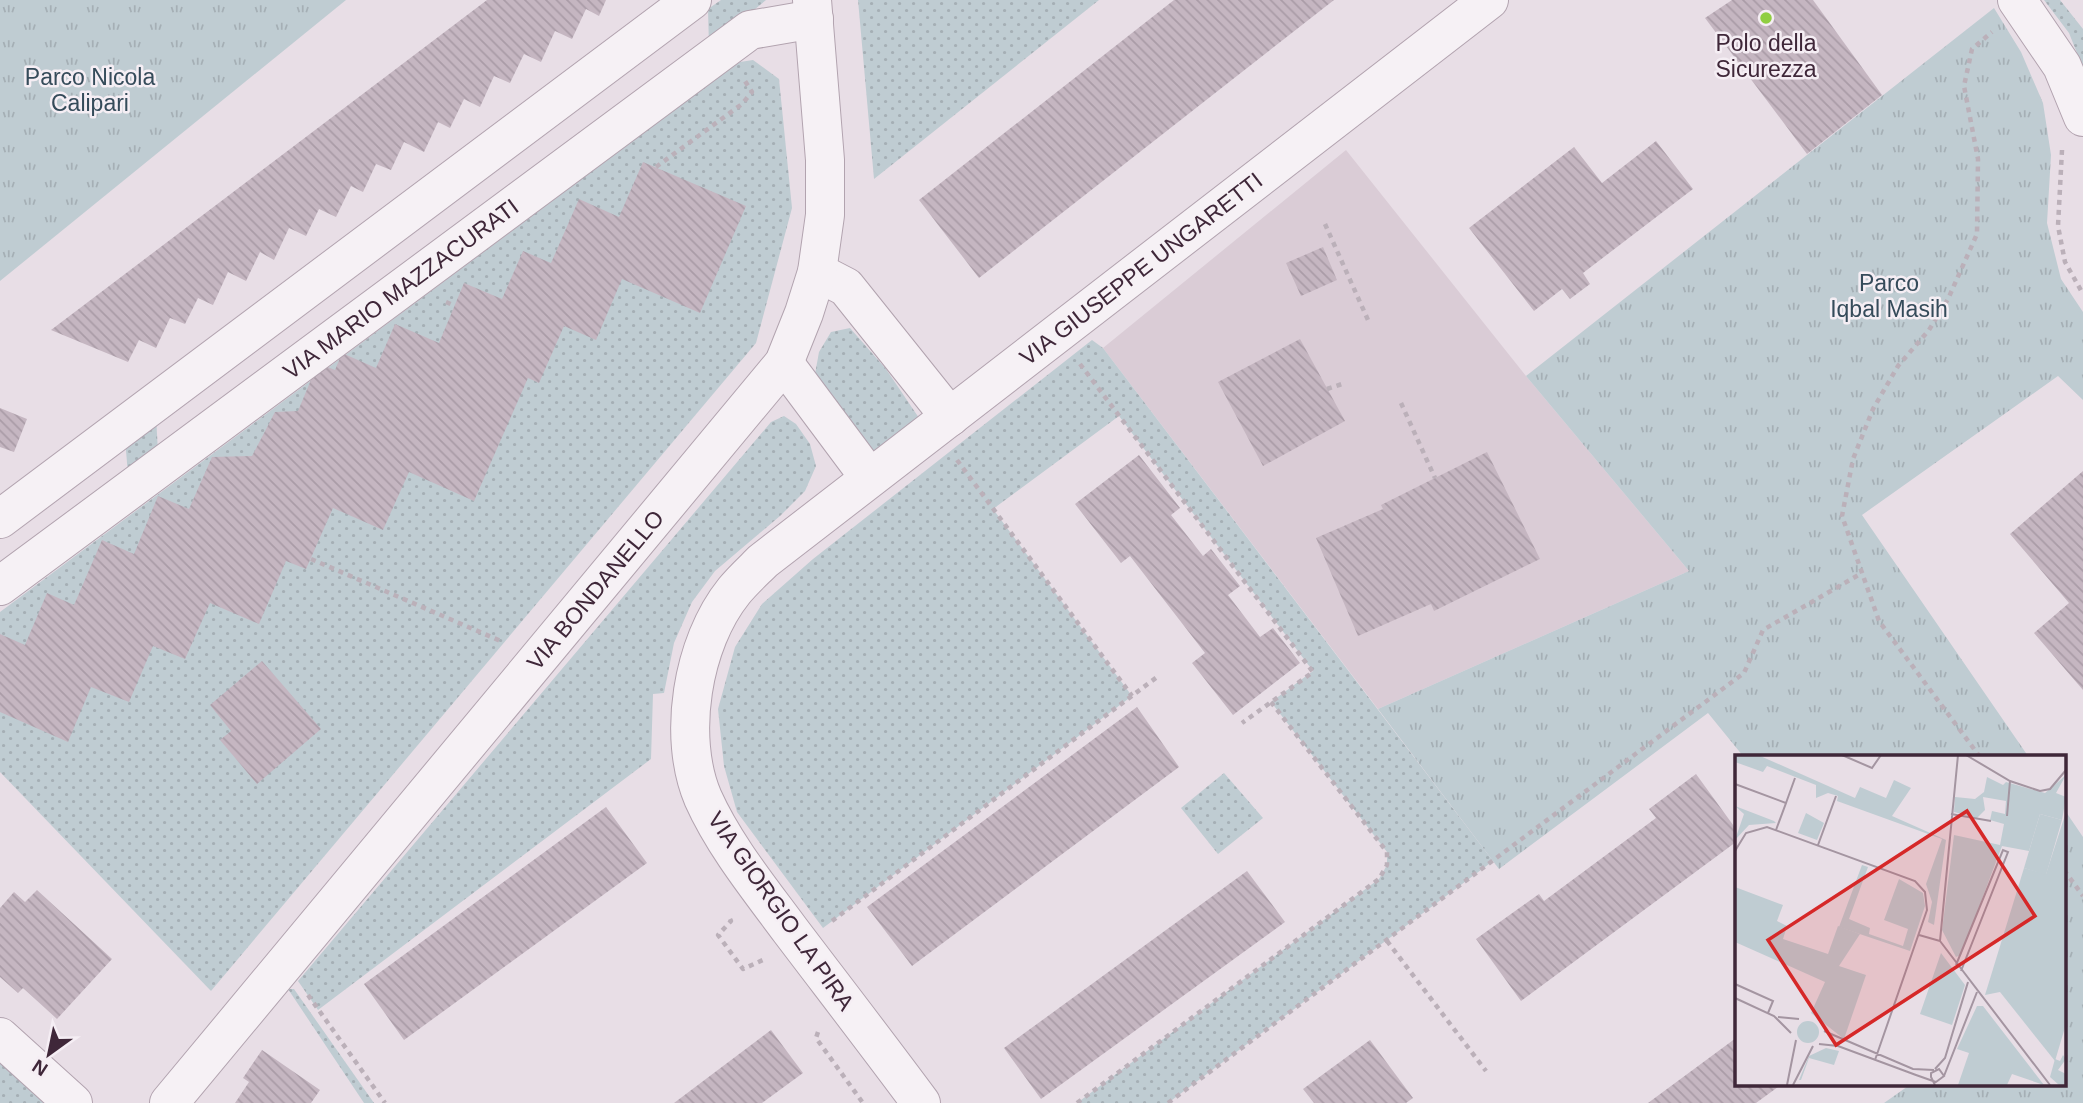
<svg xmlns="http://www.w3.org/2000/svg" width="2083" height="1103" font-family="Arial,sans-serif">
  <defs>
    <pattern id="grass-dots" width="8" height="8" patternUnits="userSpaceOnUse" patternTransform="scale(1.75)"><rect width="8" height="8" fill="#bfccd2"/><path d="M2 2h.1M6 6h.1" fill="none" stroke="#a5afb5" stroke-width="1.8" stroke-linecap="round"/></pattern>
    <pattern id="park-tufts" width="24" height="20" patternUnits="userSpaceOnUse" patternTransform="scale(1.75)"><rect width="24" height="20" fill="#bfccd2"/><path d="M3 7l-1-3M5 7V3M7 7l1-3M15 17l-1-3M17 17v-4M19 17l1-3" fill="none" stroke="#a5afb5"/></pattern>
    <pattern id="building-back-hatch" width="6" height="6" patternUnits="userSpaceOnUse" patternTransform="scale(1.75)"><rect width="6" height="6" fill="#c5b6c1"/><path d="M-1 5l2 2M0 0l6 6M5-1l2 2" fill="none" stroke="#aa9ca7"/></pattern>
  </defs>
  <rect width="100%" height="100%" fill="#e8dee6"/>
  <polygon fill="#daccd6" points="1346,150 1526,376 1689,571 1378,709 1103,348"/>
  <g fill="url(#grass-dots)">
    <polygon points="721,0 766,0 709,47 708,9"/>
    <polygon points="858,0 1099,0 874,179"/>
    <polygon points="2044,0 2060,0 2083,29 2083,68 2069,33"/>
    <polygon points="753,60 779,79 792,208 756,343 211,991 0,772 0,612 732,67 740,62"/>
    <polygon points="850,328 886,369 919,418 876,454 815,374 819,352 831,332"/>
    <polygon points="1092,340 1103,348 1493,861 1168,1103 1077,1103 1379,879 1387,865 1387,852 1271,702 1313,671 1119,416 993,509 1132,696 823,928 737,812 724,766 718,709 735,647 762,604 813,559"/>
    <polygon points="156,416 158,452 128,475 125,438"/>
    <polygon points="784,416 796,424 810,444 816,466 805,491 780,516 715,571 692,602 674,643 664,693 653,694 651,759 318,1010 298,981 771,422"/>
    <polygon points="1224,773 1263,818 1218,854 1181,808"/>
    <polygon points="288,989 294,989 374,1103 364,1103"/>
    <polygon points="0,1049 53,1103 0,1103"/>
  </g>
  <g fill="url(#park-tufts)">
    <polygon points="0,0 346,0 0,281"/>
    <polygon points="1994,8 2021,52 2043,103 2051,155 2047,223 2061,279 2083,312 2083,400 2058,376 1862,515 2028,756 1743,756 1708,713 1499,869 1378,709 1689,571 1526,376"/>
    <polygon points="2064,809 2083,837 2083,1103 1884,1103 1911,1084 2064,1084"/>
  </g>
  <g fill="url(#building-back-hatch)">
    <polygon points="487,0 606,0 599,16 586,9 572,39 555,31 541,62 524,54 510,83 494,76 480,107 464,99 450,128 438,122 424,152 404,142 391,170 376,164 363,192 351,186 336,217 319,209 306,236 289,228 274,260 260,252 246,281 228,272 213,305 198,298 185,324 170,318 156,348 139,340 128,362 51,330"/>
    <polygon points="1174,0 1334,0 979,278 919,200"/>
    <polygon points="1732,0 1813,0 1882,95 1807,154 1705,18"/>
    <polygon points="1656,141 1693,189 1583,273 1590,284 1570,299 1562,289 1534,311 1469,228 1574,147 1602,183"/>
    <polygon points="643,162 746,206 700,313 622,279 596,340 564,326 539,383 528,378 474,501 409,472 383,530 333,508 306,569 286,561 259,624 210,603 185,659 153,646 129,702 91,687 68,742 0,712 0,634 25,645 47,593 74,605 102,540 134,554 158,496 189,509 212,457 252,456 275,412 298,411 318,363 335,370 342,353 376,368 395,324 439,343 464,283 502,299 523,251 551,263 579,199 619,217"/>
    <polygon points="1323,247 1337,280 1301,296 1286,263"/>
    <polygon points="1300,339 1345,421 1263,466 1218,382"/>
    <polygon points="0,408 27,419 14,452 0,447"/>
    <polygon points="1487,452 1540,559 1434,611 1431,604 1358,636 1316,538 1383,509 1381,505"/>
    <polygon points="1139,455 1180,508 1171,515 1203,556 1211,549 1240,586 1228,595 1260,637 1273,628 1300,663 1233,715 1192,663 1205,653 1130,556 1121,563 1075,504"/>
    <polygon points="2083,471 2083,690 2034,633 2069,603 2010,534"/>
    <polygon points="262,661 321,729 257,784 220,740 231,731 210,705"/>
    <polygon points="1137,707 1179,767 912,966 867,907"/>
    <polygon points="1696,774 1736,829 1736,842 1521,1001 1476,939 1539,894 1544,901 1656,818 1649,809"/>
    <polygon points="606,807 647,863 404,1040 364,984"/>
    <polygon points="1247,871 1285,922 1041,1099 1004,1048"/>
    <polygon points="37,890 112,959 57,1019 23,988 18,993 0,977 0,908 14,892 25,902"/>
    <polygon points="771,1030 803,1073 762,1103 674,1103"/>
    <polygon points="1736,1038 1736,1084 1782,1084 1756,1103 1648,1103"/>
    <polygon points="1370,1040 1413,1098 1406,1103 1314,1103 1303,1089"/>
    <polygon points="262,1050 320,1090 311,1103 235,1103 249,1082 243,1078"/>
  </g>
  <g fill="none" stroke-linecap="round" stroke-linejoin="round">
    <g stroke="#b2a3af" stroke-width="40">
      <g id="minor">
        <polyline points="2017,0 2062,66 2083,117"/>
        <polyline points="817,272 846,287 950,417"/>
        <polyline points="784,363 869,477"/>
        <polyline points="0,519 692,0"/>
        <path id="s1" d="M 0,586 L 750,30 L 814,19"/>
        <polyline points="0,1037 73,1103"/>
        <path id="s2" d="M 169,1103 L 784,363 L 804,313 L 817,272 L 825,215 L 825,160 L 812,0"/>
        <path id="s3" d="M 921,1103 C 878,1045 834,988 790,930 C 759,888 724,845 703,798 C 677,737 692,643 734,591 C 742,581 753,571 763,561 L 1489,0"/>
      </g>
    </g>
    <g stroke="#bbb0b9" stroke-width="4.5" stroke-dasharray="5 5" stroke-linecap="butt">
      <polyline points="2062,150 2058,226 2065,262 2083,294"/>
      <polyline points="656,167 742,104 752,92 745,81"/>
      <polyline points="1325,224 1368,320"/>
      <polyline points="446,302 455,306"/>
      <polyline points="1080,364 1313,672 1242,723"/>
      <polyline points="1327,389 1345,383"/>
      <polyline points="1401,403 1435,478"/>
      <polyline points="957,460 1132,696"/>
      <polyline points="311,559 503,642"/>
      <polyline points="1980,757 1879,621 1842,516 1853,459 1873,409 1898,366 1929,330 1948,299 1977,234 1978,159 1964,86 1972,49 1992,32"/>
      <polyline points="2064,870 2083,896"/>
      <polyline points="730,919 731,921 718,935 743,969 765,959"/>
      <polyline points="832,921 1157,677"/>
      <polyline points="1387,941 1486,1071"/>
      <polyline points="308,995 385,1103"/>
      <polyline points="818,1032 816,1038 863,1103"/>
      <polyline points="1077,1103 1379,879 1387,865 1387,852 1271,702"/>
      <polyline points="1168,1103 1744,673 1763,630 1862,573"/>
    </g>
    <use href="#minor" stroke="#f6f1f5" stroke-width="38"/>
  </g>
  <circle fill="#90ce42" stroke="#f5eef4" stroke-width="2.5" cx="1766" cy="18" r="7"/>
  <g text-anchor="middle" stroke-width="5" stroke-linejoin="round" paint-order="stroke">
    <g font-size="23" fill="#3f2739" stroke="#f5eef4">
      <text x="1766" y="51">Polo della<tspan x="1766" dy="26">Sicurezza</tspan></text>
    </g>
    <g font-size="23" fill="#354b5a" stroke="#f5eef4">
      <text x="90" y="85">Parco Nicola<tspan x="90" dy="26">Calipari</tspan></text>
      <text x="1889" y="291">Parco<tspan x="1889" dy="26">Iqbal Masih</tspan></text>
    </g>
    <g font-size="23" fill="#3f2739" stroke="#f5eef4">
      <text dy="8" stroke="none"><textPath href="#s3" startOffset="1113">VIA GIUSEPPE UNGARETTI</textPath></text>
      <text dy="8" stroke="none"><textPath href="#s1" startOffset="499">VIA MARIO MAZZACURATI</textPath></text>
      <text dy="8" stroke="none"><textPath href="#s2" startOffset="667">VIA BONDANELLO</textPath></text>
      <text transform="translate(781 911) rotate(55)" y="8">VIA GIORGIO LA PIRA</text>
    </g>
  </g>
  <g transform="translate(1735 755)">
    <rect width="331" height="331" fill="#e8dee6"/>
    <path d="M 0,0 L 23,0 L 120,43 L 125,32 L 151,43 L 159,25 L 176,33 L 157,61 L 211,85 L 199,170 L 193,167 L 197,147 L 191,129 L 207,84 L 102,46 L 103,41 L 93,38 L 81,43 L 81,30 L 32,11 L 28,17 L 0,7 ZM 331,20 L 321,38 L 331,42 L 327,65 L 305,59 L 294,96 L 267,91 L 226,200 L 221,202 L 207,175 L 219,80 L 265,90 L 269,69 L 255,65 L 257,56 L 270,59 L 271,46 L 248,42 L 250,55 L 242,63 L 219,57 L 220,42 L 240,44 L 249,37 L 252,22 L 268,30 L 271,27 L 310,38 ZM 0,51 L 39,66 L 41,68 L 14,70 L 0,85 L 9,59 ZM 71,58 L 89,68 L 82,85 L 63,78 ZM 127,110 L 133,112 L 114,164 L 135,173 L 134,179 L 168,191 L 173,174 L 149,165 L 164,124 L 188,138 L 190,151 L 175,196 L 104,172 ZM 206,198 L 230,230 L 217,270 L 185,259 ZM 242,251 L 248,251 L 309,330 L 277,319 L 272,330 L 223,330 L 234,298 L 222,294 ZM62 277a11 11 0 1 1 22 0a11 11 0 1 1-22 0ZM 91,293 L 104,296 L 99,310 L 74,303 L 66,325 L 64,325 L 74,301 ZM 328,300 L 331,304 L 323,315 L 331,319 L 331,330 L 324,330 L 315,322 L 320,304 L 325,306 Z" fill="#bfccd2"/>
    <path d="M 331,57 L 331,269 L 320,306 L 265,237 L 250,240 L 289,113 L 311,119 ZM 0,132 L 48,150 L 42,166 L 52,171 L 48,184 L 93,199 L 103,171 L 125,179 L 104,211 L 131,220 L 109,284 L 76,258 L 90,227 L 0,187 Z" fill="#bfccd2"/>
    <path d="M 305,59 L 327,65 L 311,120 L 289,113 Z" fill="#bfccd2"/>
    <path fill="none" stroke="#a495a1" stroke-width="2" d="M 107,0 L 137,13 L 146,0M 223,0 L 205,186 L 315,330M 231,0 L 275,26 L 305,36 L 315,34 L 331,15M 0,29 L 51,48 L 41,75M 51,48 L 60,23M 216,59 L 256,66M 272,61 L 275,26M 83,90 L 101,41M 0,96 L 11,78 L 32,72 L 180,126 L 190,137 L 192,155 L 140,305M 184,180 L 205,186M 221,210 L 268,95 L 273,97 L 226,216M 0,229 L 38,246 L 33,258M 0,243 L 39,261 L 56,278M 43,262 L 64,264M 89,276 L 178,314 L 199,315M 84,289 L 103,291 L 181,320 L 198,326 L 201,327 L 209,321 L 204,314 L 196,318 L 196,322 L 200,330M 200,314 L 210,303 L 233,227M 209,321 L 242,237M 52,330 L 61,285M 58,330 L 78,291"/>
    <path fill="#d62828" fill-opacity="0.15" stroke="#d62828" stroke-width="3.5" d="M 232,56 L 300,161 L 101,290 L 33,185 Z"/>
    <rect width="331" height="331" fill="none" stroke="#3f2739" stroke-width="3.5"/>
  </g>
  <g transform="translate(49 1054) rotate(213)" stroke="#f5eef4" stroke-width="5" paint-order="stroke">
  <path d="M0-5L12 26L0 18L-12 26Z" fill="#3f2739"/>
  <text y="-10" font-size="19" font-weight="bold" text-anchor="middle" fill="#3f2739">N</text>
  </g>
</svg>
